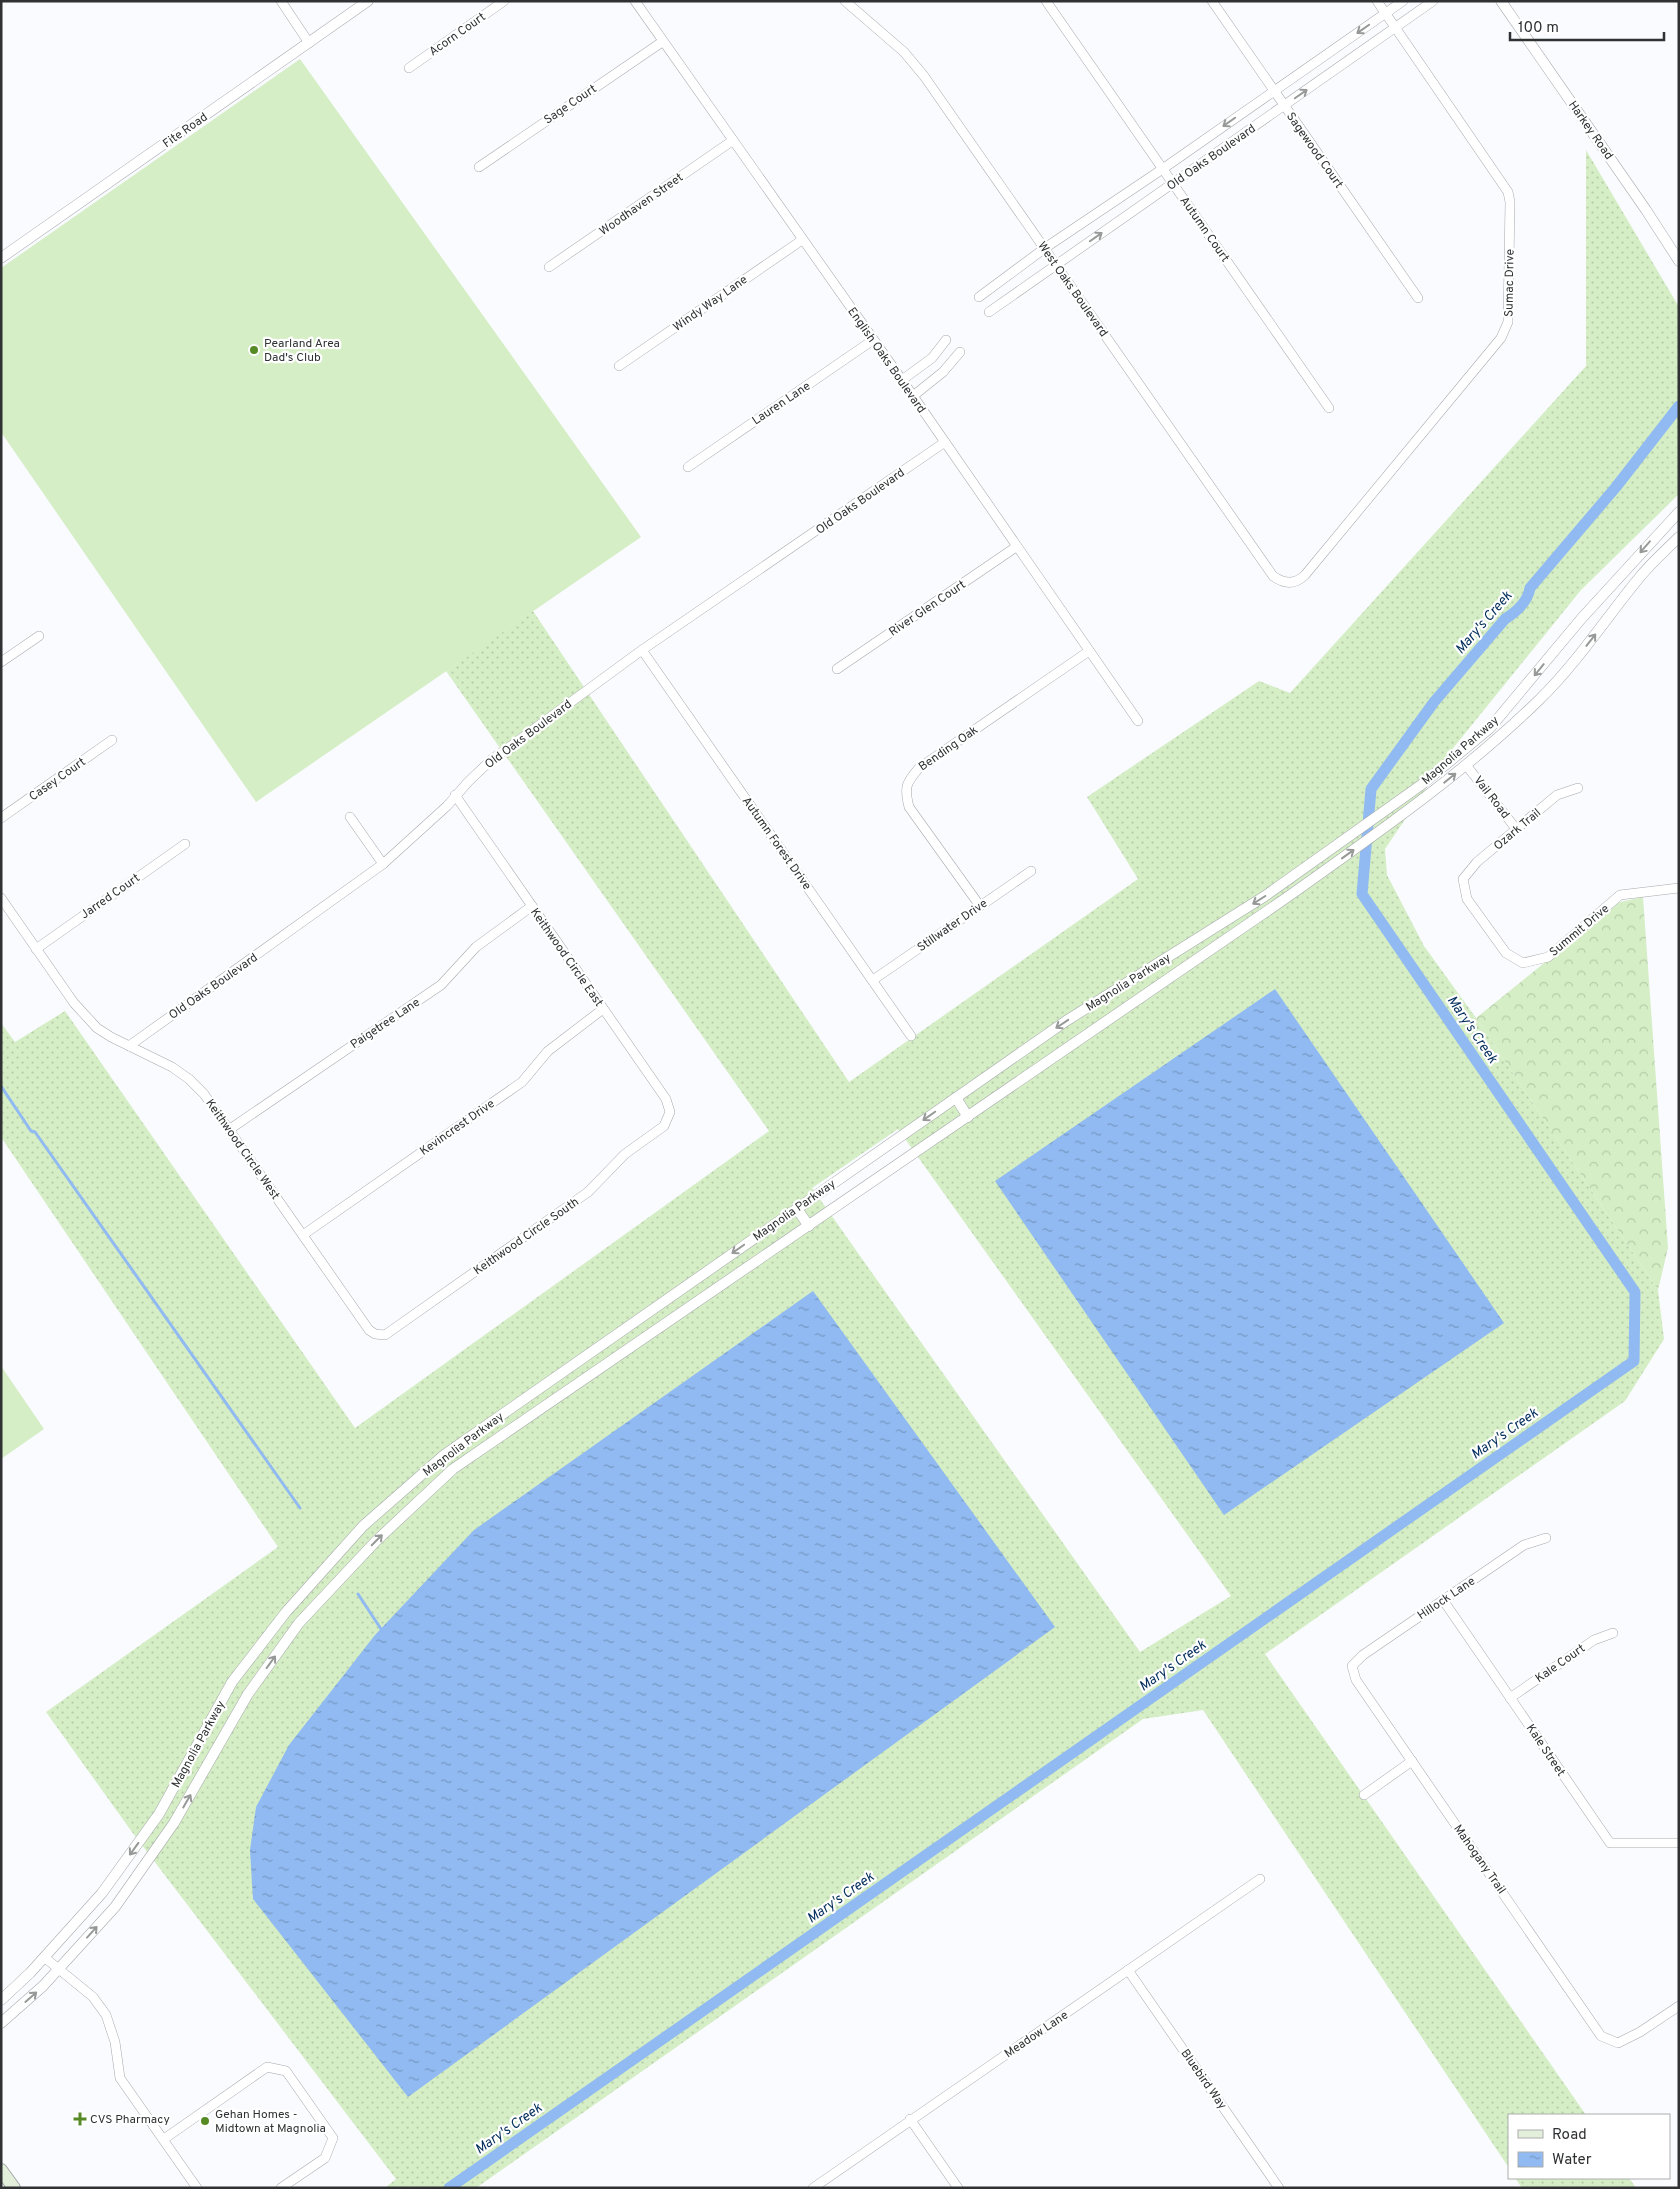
<svg xmlns="http://www.w3.org/2000/svg" width="1680" height="2189" font-family="Overpass,sans-serif">
  <defs>
    <pattern id="grass-dots" width="8" height="8" patternUnits="userSpaceOnUse" patternTransform="scale(1.25)"><rect width="8" height="8" fill="#d5eec5"/><path d="M2 2h.1M6 6h.1" fill="none" stroke="#b7cdaa" stroke-width="1.8" stroke-linecap="round"/></pattern>
    <pattern id="forest-crowns" width="20" height="18" patternUnits="userSpaceOnUse" patternTransform="scale(1.25)"><rect width="20" height="18" fill="#d5eec5"/><path d="M2 6a3 3 0 1 1 6 0M12 15a3 3 0 1 1 6 0" fill="none" stroke="#b7cdaa"/></pattern>
    <pattern id="water-ripples" width="26" height="14" patternUnits="userSpaceOnUse" patternTransform="scale(1.25)"><rect width="26" height="14" fill="#90baf1"/><path d="M2 4q2-2 4 0t4 0M15 11q2-2 4 0t4 0" fill="none" stroke="#7698c4"/></pattern>
  </defs>
  <rect width="100%" height="100%" fill="#f9fbff"/>
  <g fill="url(#grass-dots)" fill-rule="evenodd">
    <path d="M 1586,150 L 1679,307 L 1679,494 L 1581,590 L 1454,747 L 1385,849 L 1387,875 L 1424,946 L 1476,1018 L 1658,1290 L 1664,1339 L 1625,1401 L 1265,1654 L 1586,2115 L 1509,2115 L 1509,2168 L 1203,1710 L 1143,1719 L 476,2188 L 385,2188 L 396,2179 L 132,1832 L 46,1712 L 278,1547 L 1,1137 L 1,1023 L 15,1042 L 65,1011 L 355,1428 L 769,1131 L 446,671 L 533,611 L 849,1082 L 1138,879 L 1087,797 L 1259,681 L 1290,693 L 1586,366 ZM 898,1129 L 1231,1596 L 1140,1652 L 812,1188 Z"/>
    <polygon points="1515,2178 1629,2178 1636,2188 1522,2188"/>
  </g>
  <polygon fill="url(#forest-crowns)" points="1643,897 1668,1248 1658,1290 1476,1018 1620,902"/>
  <g fill="#d5eec5">
    <polygon points="300,59 641,537 256,802 1,432 1,268"/>
    <polygon points="1,1366 44,1429 1,1459"/>
  </g>
  <g fill="url(#water-ripples)">
    <polygon points="1275,989 1504,1323 1224,1515 995,1181"/>
    <polygon points="813,1291 1055,1627 408,2097 253,1899 250,1850 256,1807 289,1745 375,1635 474,1530"/>
  </g>
  <g fill="none" stroke-linecap="round" stroke-linejoin="round">
    <g stroke="#90baf1" stroke-width="3">
      <polyline points="1,1086 31,1131 35,1132 300,1508"/>
      <polyline points="358,1594 381,1629"/>
    </g>
    <path stroke="#90baf1" stroke-width="11" d="M 449,2188 L 1634,1361 L 1635,1292 L 1362,894 L 1371,789 L 1434,702 L 1505,619 C 1516,612 1528,601 1530,588 L 1616,487 L 1679,406"/>
    <g stroke="#a6a9ac" stroke-width="10">
      <g id="minor">
        <polyline points="281,1 309,43"/>
        <polyline points="635,1 902,380 1138,721"/>
        <path d="M 845,1 L 904,52 L 924,76 L 1273,576 C 1284,584 1295,585 1305,575 L 1501,338 L 1508,322 L 1510,202 L 1508,192 L 1377,1"/>
        <polyline points="1046,1 1329,408"/>
        <polyline points="1212,1 1418,298"/>
        <polyline points="409,68 504,1"/>
        <polyline points="479,167 662,42"/>
        <polyline points="549,267 732,141"/>
        <polyline points="979,297 1045,248 1164,168 1403,1"/>
        <polyline points="989,312 1433,1"/>
        <polyline points="619,366 802,240"/>
        <polyline points="902,380 932,358 946,340"/>
        <polyline points="913,396 943,372 960,352"/>
        <polyline points="688,467 873,340"/>
        <polyline points="642,650 911,1036"/>
        <polyline points="1,662 39,636"/>
        <polyline points="837,669 1016,547"/>
        <polyline points="1466,765 1517,830"/>
        <polyline points="1578,788 1557,795 1477,862 1463,879 1467,899 1506,953 1523,963 1548,957 1620,895 1679,888"/>
        <polyline points="350,817 383,864"/>
        <polyline points="1,818 112,740"/>
        <polyline points="1,898 74,1003 97,1028 111,1037 172,1067 189,1079 204,1094 369,1330 375,1334 385,1335 588,1192 625,1154 664,1126 670,1112 666,1099 455,795"/>
        <path d="M 980,906 L 909,807 C 904,787 906,783 919,768 L 1089,651"/>
        <polyline points="36,949 185,844"/>
        <polyline points="873,980 1031,871"/>
        <polyline points="129,1046 383,864 447,806 468,782 492,759 515,743 642,650 945,442"/>
        <polyline points="230,1129 441,985 476,947 532,906"/>
        <polyline points="303,1235 522,1082 548,1051 603,1009"/>
        <polyline points="1546,1538 1524,1545 1363,1655 1352,1666 1356,1680 1601,2036 1618,2043 1640,2032 1679,2006"/>
        <polyline points="1443,1600 1610,1843 1679,1843"/>
        <polyline points="1510,1698 1594,1640 1613,1633"/>
        <polyline points="1364,1795 1412,1761"/>
        <polyline points="44,1957 93,1997 106,2015 115,2042 120,2078 197,2188"/>
        <polyline points="1128,1970 1279,2188"/>
        <polyline points="910,2119 958,2188"/>
        <polyline points="164,2139 267,2067 286,2071 333,2138 325,2158 281,2188"/>
        <polyline points="813,2188 1260,1879"/>
      </g>
    </g>
    <g stroke="#a6a9ac" stroke-width="11">
      <g id="tertiary">
        <polyline points="1501,1 1646,210 1679,261"/>
        <polyline points="1,258 368,1"/>
        <polyline points="956,1098 968,1117"/>
        <polyline points="797,1209 809,1226"/>
        <polyline points="1,2000 30,1973 102,1893 159,1814 232,1682 286,1612 363,1526 444,1455 1066,1021 1265,896 1421,785 1490,728 1581,619 1679,512"/>
        <path d="M 1,2023 L 43,1986 L 115,1907 L 174,1823 L 248,1694 L 299,1623 L 376,1541 L 453,1469 L 1286,898 C 1373,836 1462,775 1539,700 C 1577,663 1606,618 1639,578 C 1651,563 1666,550 1679,537"/>
      </g>
    </g>
    <g stroke="#a6a9ac" stroke-width="14">
      <polyline id="secondary" points="1,2170 14,2188"/>
    </g>
    <use href="#minor" stroke="#fff" stroke-width="9"/>
    <use href="#tertiary" stroke="#fff" stroke-width="10"/>
    <use href="#secondary" stroke="#e3eedb" stroke-width="12"/>
  </g>
  <defs><path id="oneway-shaft" d="M-6 0H5M1.5-3L5.5 0L1.5 3" fill="none" stroke-width="1.6" stroke-linecap="round" stroke-linejoin="round" transform="scale(1.25)"/></defs>
  <g stroke="#979898">
    <use href="#oneway-shaft" transform="translate(1363 29) rotate(145)"/>
    <use href="#oneway-shaft" transform="translate(1301 94) rotate(-35)"/>
    <use href="#oneway-shaft" transform="translate(1229 122) rotate(145)"/>
    <use href="#oneway-shaft" transform="translate(1096 237) rotate(-35)"/>
    <use href="#oneway-shaft" transform="translate(1645 547) rotate(131)"/>
    <use href="#oneway-shaft" transform="translate(1591 640) rotate(-52)"/>
    <use href="#oneway-shaft" transform="translate(1539 670) rotate(129)"/>
    <use href="#oneway-shaft" transform="translate(1450 778) rotate(-39)"/>
    <use href="#oneway-shaft" transform="translate(1348 854) rotate(-36)"/>
    <use href="#oneway-shaft" transform="translate(1259 900) rotate(148)"/>
    <use href="#oneway-shaft" transform="translate(1062 1024) rotate(146)"/>
    <use href="#oneway-shaft" transform="translate(929 1116) rotate(145)"/>
    <use href="#oneway-shaft" transform="translate(738 1249) rotate(145)"/>
    <use href="#oneway-shaft" transform="translate(377 1540) rotate(-45)"/>
    <use href="#oneway-shaft" transform="translate(271 1662) rotate(-54)"/>
    <use href="#oneway-shaft" transform="translate(187 1801) rotate(-60)"/>
    <use href="#oneway-shaft" transform="translate(134 1849) rotate(126)"/>
    <use href="#oneway-shaft" transform="translate(92 1932) rotate(-48)"/>
    <use href="#oneway-shaft" transform="translate(31 1997) rotate(-41)"/>
  </g>
  <g fill="#558a24" stroke="#fff" stroke-width="2">
    <circle cx="254" cy="350" r="5"/>
    <path d="M77.5 2111.5h5v5h5v5h-5v5h-5v-5h-5v-5h5z"/>
    <circle cx="205" cy="2121" r="5"/>
  </g>
  <g text-anchor="middle" stroke-width="4.5" stroke-linejoin="round" paint-order="stroke">
    <g font-size="12" fill="#2f3132" stroke="#fff">
      <text transform="translate(457 34) rotate(-35)" y="4">Acorn Court</text>
      <text transform="translate(570 104) rotate(-34)" y="4">Sage Court</text>
      <text transform="translate(185 130) rotate(-35)" y="4">Fite Road</text>
      <text transform="translate(1591 130) rotate(55)" y="4">Harkey Road</text>
      <text transform="translate(1315 150) rotate(55)" y="4">Sagewood Court</text>
      <text transform="translate(1211 157) rotate(-35)" y="4">Old Oaks Boulevard</text>
      <text transform="translate(641 204) rotate(-35)" y="4">Woodhaven Street</text>
      <text transform="translate(1205 229) rotate(55)" y="4">Autumn Court</text>
      <text transform="translate(1509 283) rotate(-89)" y="4">Sumac Drive</text>
      <text transform="translate(1073 289) rotate(55)" y="4">West Oaks Boulevard</text>
      <text transform="translate(710 303) rotate(-35)" y="4">Windy Way Lane</text>
      <text transform="translate(887 360) rotate(55)" y="4">English Oaks Boulevard</text>
      <text transform="translate(781 403) rotate(-34)" y="4">Lauren Lane</text>
      <text transform="translate(860 501) rotate(-35)" y="4">Old Oaks Boulevard</text>
      <text transform="translate(927 608) rotate(-34)" y="4">River Glen Court</text>
      <text transform="translate(528 734) rotate(-37)" y="4">Old Oaks Boulevard</text>
      <text transform="translate(948 748) rotate(-35)" y="4">Bending Oak</text>
      <text transform="translate(1460 750) rotate(-41)" y="4">Magnolia Parkway</text>
      <text transform="translate(57 779) rotate(-35)" y="4">Casey Court</text>
      <text transform="translate(1492 797) rotate(52)" y="4">Vail Road</text>
      <text transform="translate(1517 829) rotate(-40)" y="4">Ozark Trail</text>
      <text transform="translate(777 843) rotate(55)" y="4">Autumn Forest Drive</text>
      <text transform="translate(110 896) rotate(-35)" y="4">Jarred Court</text>
      <text transform="translate(952 925) rotate(-35)" y="4">Stillwater Drive</text>
      <text transform="translate(1579 930) rotate(-40)" y="4">Summit Drive</text>
      <text transform="translate(567 957) rotate(55)" y="4">Keithwood Circle East</text>
      <text transform="translate(1128 982) rotate(-32)" y="4">Magnolia Parkway</text>
      <text transform="translate(213 986) rotate(-35)" y="4">Old Oaks Boulevard</text>
      <text transform="translate(385 1023) rotate(-34)" y="4">Paigetree Lane</text>
      <text transform="translate(457 1127) rotate(-35)" y="4">Kevincrest Drive</text>
      <text transform="translate(243 1149) rotate(55)" y="4">Keithwood Circle West</text>
      <text transform="translate(794 1210) rotate(-35)" y="4">Magnolia Parkway</text>
      <text transform="translate(526 1236) rotate(-35)" y="4">Keithwood Circle South</text>
      <text transform="translate(463 1444) rotate(-37)" y="4">Magnolia Parkway</text>
      <text transform="translate(1446 1598) rotate(-34)" y="4">Hillock Lane</text>
      <text transform="translate(1560 1663) rotate(-35)" y="4">Kale Court</text>
      <text transform="translate(198 1744) rotate(-61)" y="4">Magnolia Parkway</text>
      <text transform="translate(1546 1750) rotate(56)" y="4">Kale Street</text>
      <text transform="translate(1480 1859) rotate(55)" y="4">Mahogany Trail</text>
      <text transform="translate(1036 2034) rotate(-34)" y="4">Meadow Lane</text>
      <text transform="translate(1204 2079) rotate(55)" y="4">Bluebird Way</text>
    </g>
    <g font-size="12" fill="#2f3132" stroke="#fff" text-anchor="start">
      <text x="264" y="347">Pearland Area<tspan x="264" dy="14">Dad's Club</tspan></text>
      <text x="215" y="2118">Gehan Homes -<tspan x="215" dy="14">Midtown at Magnolia</tspan></text>
      <text x="90" y="2123">CVS Pharmacy</text>
    </g>
    <g font-size="14" font-style="italic" fill="#022d5c" stroke="#fff">
      <text transform="translate(1483 622) rotate(-49)" y="5">Mary's Creek</text>
      <text transform="translate(1473 1029) rotate(56)" y="5">Mary's Creek</text>
      <text transform="translate(1504 1433) rotate(-35)" y="5">Mary's Creek</text>
      <text transform="translate(1172 1665) rotate(-35)" y="5">Mary's Creek</text>
      <text transform="translate(840 1897) rotate(-35)" y="5">Mary's Creek</text>
      <text transform="translate(508 2128) rotate(-35)" y="5">Mary's Creek</text>
    </g>
  </g>
  <rect width="1680" height="2189" fill="none" stroke="#2f3132" stroke-width="5"/>
  <rect x="1508" y="2114" width="162" height="65" fill="#ffffff" stroke="#acadad"/>
  <rect x="1518" y="2130" width="25" height="8" fill="#e3eedb" stroke="#acadad"/>
  <text x="1552" y="2139" font-size="15" fill="#2f3132">Road</text>
  <rect x="1518" y="2152" width="25" height="15" fill="url(#water-ripples)" stroke="#acadad"/>
  <text x="1552" y="2164" font-size="15" fill="#2f3132">Water</text>
  <path d="M1510 32v8h154v-8" fill="none" stroke="#2f3132" stroke-width="2.5"/>
  <text x="1518" y="32" font-size="15" fill="#2f3132" stroke="#ffffff" stroke-width="4" paint-order="stroke">100 m</text>
</svg>
